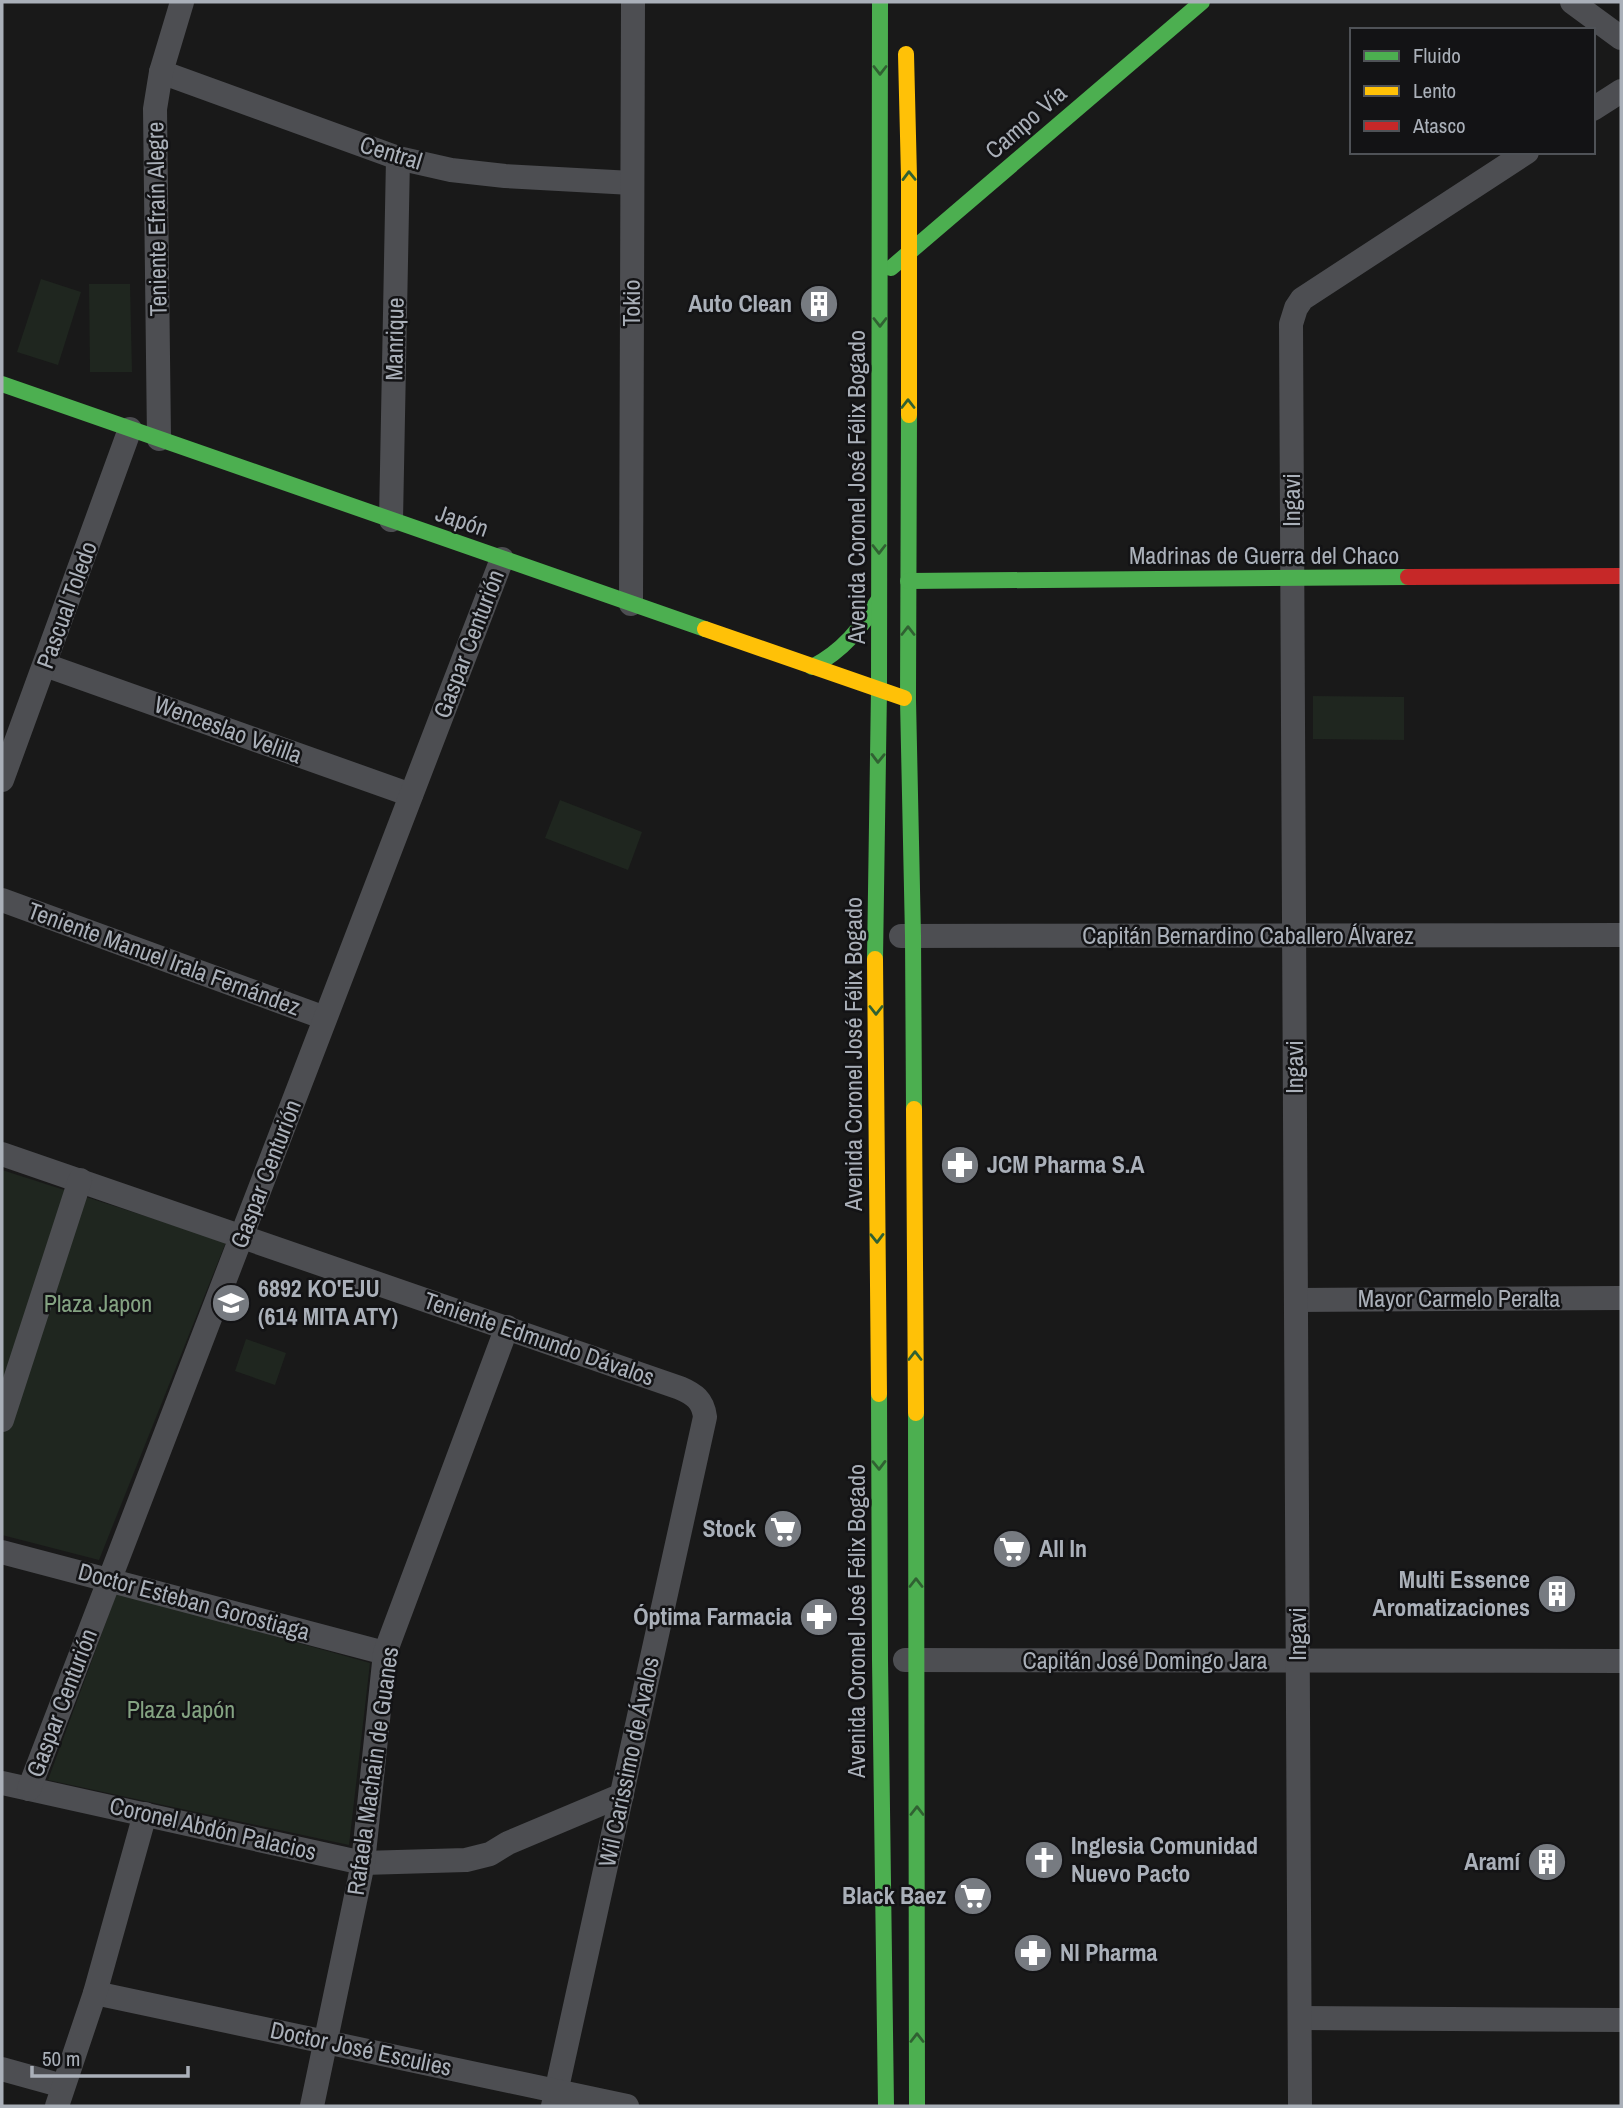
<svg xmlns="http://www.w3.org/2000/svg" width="1623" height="2108" font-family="'Archivo Narrow',sans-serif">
  <rect width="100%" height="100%" fill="#191919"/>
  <g fill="#1f261f">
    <polygon points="41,279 81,292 58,365 17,352"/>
    <polygon points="89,284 130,284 132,372 90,372"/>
    <polygon points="1313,696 1404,697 1404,740 1313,739"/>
    <polygon points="560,800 642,832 628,870 545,838"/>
    <polygon points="2,1170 226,1242 99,1560 2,1535"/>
    <polygon points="246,1339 286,1353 275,1385 235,1371"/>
    <polygon points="117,1592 370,1663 349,1845 48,1780"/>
  </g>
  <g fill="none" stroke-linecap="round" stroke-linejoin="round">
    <g stroke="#4d4e52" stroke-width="24">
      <polyline points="1572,2 1621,38"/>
      <polyline points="161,72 398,158 451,170 505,176 632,183"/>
      <polyline points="1593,109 1621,91"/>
      <polyline points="159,439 155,109 161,72 182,2"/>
      <polyline points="391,520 398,158"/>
      <polyline points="631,604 633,2"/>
      <polyline points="45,665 411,795"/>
      <polyline points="2,780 130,429"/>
      <polyline points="2,900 325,1018"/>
      <polyline points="901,936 1621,935"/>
      <path d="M 2,1154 L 680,1388 C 694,1394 703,1400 705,1417 L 553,2106"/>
      <polyline points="1296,1300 1621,1298"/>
      <polyline points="2,1420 80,1180"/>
      <polyline points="2,1552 385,1653"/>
      <polyline points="905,1660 1621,1661"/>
      <polyline points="2,1783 363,1863 466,1860 490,1854 508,1843 622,1795"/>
      <polyline points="29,1789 502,559"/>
      <polyline points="95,1993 627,2106"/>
      <polyline points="1300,2018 1621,2020"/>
      <polyline points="2,2069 63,2086"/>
      <polyline points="57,2106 95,1993 145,1814"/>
      <polyline points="312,2106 363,1863 385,1653 507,1327"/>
      <polyline points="1300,2106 1291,324 1296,308 1302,299 1527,152"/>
    </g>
    <g stroke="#4caf50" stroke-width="16">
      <polyline points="891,268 1202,2"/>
      <polyline points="2,384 705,629"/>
      <polyline points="909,415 908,700 913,936 914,1109"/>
      <polyline points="908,581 1408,577"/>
      <path d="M 812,667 C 843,651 861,628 879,599"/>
      <polyline points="875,959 879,690 880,2"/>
      <polyline points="879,1394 880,1660 886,2106"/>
      <polyline points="916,1413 917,2106"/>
    </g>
    <g stroke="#ffc107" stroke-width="16">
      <polyline points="906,54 909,177 909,415"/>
      <polyline points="705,629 904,698"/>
      <polyline points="875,959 879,1394"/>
      <polyline points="914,1109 916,1413"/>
    </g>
    <polyline stroke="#c62828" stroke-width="16" points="1408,577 1621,576"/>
  </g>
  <defs><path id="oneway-chevron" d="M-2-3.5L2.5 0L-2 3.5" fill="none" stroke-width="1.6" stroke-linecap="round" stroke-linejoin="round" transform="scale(1.75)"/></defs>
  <g stroke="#306132">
    <use href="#oneway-chevron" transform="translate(880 70) rotate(90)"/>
    <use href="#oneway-chevron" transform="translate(909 176) rotate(-91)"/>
    <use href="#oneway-chevron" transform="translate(880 322) rotate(90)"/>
    <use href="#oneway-chevron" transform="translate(908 404) rotate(-90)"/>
    <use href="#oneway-chevron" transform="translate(879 549) rotate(90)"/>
    <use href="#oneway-chevron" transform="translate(908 631) rotate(-90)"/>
    <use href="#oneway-chevron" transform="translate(878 758) rotate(91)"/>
    <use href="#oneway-chevron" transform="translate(876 1010) rotate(90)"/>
    <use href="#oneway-chevron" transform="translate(877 1238) rotate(89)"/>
    <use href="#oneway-chevron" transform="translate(915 1356) rotate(-90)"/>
    <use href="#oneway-chevron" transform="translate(879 1465) rotate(89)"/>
    <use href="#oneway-chevron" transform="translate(916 1583) rotate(-90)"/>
    <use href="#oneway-chevron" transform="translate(917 1811) rotate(-90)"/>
    <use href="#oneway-chevron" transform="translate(917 2038) rotate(-90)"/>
  </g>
  <defs>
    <g id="building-disc" transform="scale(2.0125)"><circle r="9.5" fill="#777b81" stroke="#131315"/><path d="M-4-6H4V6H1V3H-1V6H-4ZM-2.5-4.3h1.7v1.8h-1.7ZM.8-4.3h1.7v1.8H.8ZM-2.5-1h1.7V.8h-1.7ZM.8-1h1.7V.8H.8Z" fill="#fff"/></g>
    <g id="pharmacy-disc" transform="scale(2.0125)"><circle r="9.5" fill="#777b81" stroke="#131315"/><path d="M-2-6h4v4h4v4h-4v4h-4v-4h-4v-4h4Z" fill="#fff"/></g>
    <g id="school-disc" transform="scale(2.0125)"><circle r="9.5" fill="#777b81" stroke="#131315"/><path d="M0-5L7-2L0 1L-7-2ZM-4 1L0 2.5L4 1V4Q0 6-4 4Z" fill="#fff"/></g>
    <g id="supermarket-disc" transform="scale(2.0125)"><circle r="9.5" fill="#777b81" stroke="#131315"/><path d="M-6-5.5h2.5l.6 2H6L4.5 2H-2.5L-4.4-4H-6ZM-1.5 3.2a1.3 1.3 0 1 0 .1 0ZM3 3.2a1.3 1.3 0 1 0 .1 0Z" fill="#fff"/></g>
    <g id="church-disc" transform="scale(2.0125)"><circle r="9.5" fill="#777b81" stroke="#131315"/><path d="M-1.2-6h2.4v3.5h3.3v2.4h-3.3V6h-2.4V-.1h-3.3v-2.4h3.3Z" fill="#fff"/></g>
  </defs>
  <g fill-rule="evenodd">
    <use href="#building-disc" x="819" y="304"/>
    <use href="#pharmacy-disc" x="960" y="1165"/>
    <use href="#school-disc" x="231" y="1303"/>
    <use href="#supermarket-disc" x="783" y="1529"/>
    <use href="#supermarket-disc" x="1012" y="1549"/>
    <use href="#building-disc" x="1557" y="1594"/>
    <use href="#pharmacy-disc" x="819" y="1617"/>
    <use href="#church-disc" x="1044" y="1860"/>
    <use href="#building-disc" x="1547" y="1862"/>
    <use href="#supermarket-disc" x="973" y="1896"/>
    <use href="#pharmacy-disc" x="1033" y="1953"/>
  </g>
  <g text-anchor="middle" stroke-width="5" stroke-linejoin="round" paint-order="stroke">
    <g font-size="24" fill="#aab0b9" stroke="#131315">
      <text transform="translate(1026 122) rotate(-41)" y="8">Campo Vía</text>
      <text transform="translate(391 153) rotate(17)" y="8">Central</text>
      <text transform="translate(157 219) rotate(-91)" y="8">Teniente Efraín Alegre</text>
      <text transform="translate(632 303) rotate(-90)" y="8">Tokio</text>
      <text transform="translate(395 339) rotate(-89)" y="8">Manrique</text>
      <text transform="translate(857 487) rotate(-90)" y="8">Avenida Coronel José Félix Bogado</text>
      <text transform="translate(1292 500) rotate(-90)" y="8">Ingavi</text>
      <text transform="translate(462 521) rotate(19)" y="8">Japón</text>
      <text x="1264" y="564">Madrinas de Guerra del Chaco</text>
      <text transform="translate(67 605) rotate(-70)" y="8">Pascual Toledo</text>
      <text transform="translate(469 644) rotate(-69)" y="8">Gaspar Centurión</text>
      <text transform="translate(228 730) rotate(20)" y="8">Wenceslao Velilla</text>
      <text x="1248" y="944">Capitán Bernardino Caballero Álvarez</text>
      <text transform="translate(164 959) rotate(20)" y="8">Teniente Manuel Irala Fernández</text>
      <text transform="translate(854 1054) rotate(-90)" y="8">Avenida Coronel José Félix Bogado</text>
      <text transform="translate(1295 1067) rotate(-90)" y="8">Ingavi</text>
      <text transform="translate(266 1174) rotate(-69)" y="8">Gaspar Centurión</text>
      <text x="1459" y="1307">Mayor Carmelo Peralta</text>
      <text transform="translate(539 1339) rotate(19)" y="8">Teniente Edmundo Dávalos</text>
      <text transform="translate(194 1602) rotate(15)" y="8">Doctor Esteban Gorostiaga</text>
      <text transform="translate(857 1621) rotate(-90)" y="8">Avenida Coronel José Félix Bogado</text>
      <text transform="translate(1298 1634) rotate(-90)" y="8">Ingavi</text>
      <text x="1145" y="1669">Capitán José Domingo Jara</text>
      <text transform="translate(62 1703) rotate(-69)" y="8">Gaspar Centurión</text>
      <text transform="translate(629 1762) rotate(-78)" y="8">Wil Carissimo de Ávalos</text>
      <text transform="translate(373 1771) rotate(-82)" y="8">Rafaela Machain de Guanes</text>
      <text transform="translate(213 1829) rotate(13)" y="8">Coronel Abdón Palacios</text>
      <text transform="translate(361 2049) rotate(12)" y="8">Doctor José Esculies</text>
    </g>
    <g font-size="24" font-weight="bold" fill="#aab0b9" stroke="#131315" text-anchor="end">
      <text x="792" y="312">Auto Clean</text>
      <text x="987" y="1173" text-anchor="start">JCM Pharma S.A</text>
      <text x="258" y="1297" text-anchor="start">6892 KO'EJU<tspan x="258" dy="28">(614 MITA ATY)</tspan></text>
      <text x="756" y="1537">Stock</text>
      <text x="1039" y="1557" text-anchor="start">All In</text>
      <text x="1530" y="1588">Multi Essence<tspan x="1530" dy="28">Aromatizaciones</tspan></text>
      <text x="792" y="1625">Óptima Farmacia</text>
      <text x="1071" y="1854" text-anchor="start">Inglesia Comunidad<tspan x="1071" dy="28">Nuevo Pacto</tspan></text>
      <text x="1520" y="1870">Aramí</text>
      <text x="946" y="1904">Black Baez</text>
      <text x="1060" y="1961" text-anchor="start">Nl Pharma</text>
    </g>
    <g font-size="24" fill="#84a382" stroke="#131315">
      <text x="98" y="1312">Plaza Japon</text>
      <text x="181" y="1718">Plaza Japón</text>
    </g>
  </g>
  <rect width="1623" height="2108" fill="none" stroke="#aab0b9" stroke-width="7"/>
  <rect x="1350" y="28" width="245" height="126" fill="#131315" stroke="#4f5257" stroke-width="2"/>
  <rect x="1364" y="51" width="35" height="10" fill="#4caf50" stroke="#4f5257" stroke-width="2"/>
  <text x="1413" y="63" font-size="21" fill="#aab0b9">Fluido</text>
  <rect x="1364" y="86" width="35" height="10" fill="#ffc107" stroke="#4f5257" stroke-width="2"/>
  <text x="1413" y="98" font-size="21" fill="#aab0b9">Lento</text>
  <rect x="1364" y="121" width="35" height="10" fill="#c62828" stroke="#4f5257" stroke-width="2"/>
  <text x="1413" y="133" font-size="21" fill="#aab0b9">Atasco</text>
  <path d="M32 2066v10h156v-10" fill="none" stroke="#aab0b9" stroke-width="3.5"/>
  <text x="42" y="2066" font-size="21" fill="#aab0b9" stroke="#131315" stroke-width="5" paint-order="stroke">50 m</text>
</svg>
